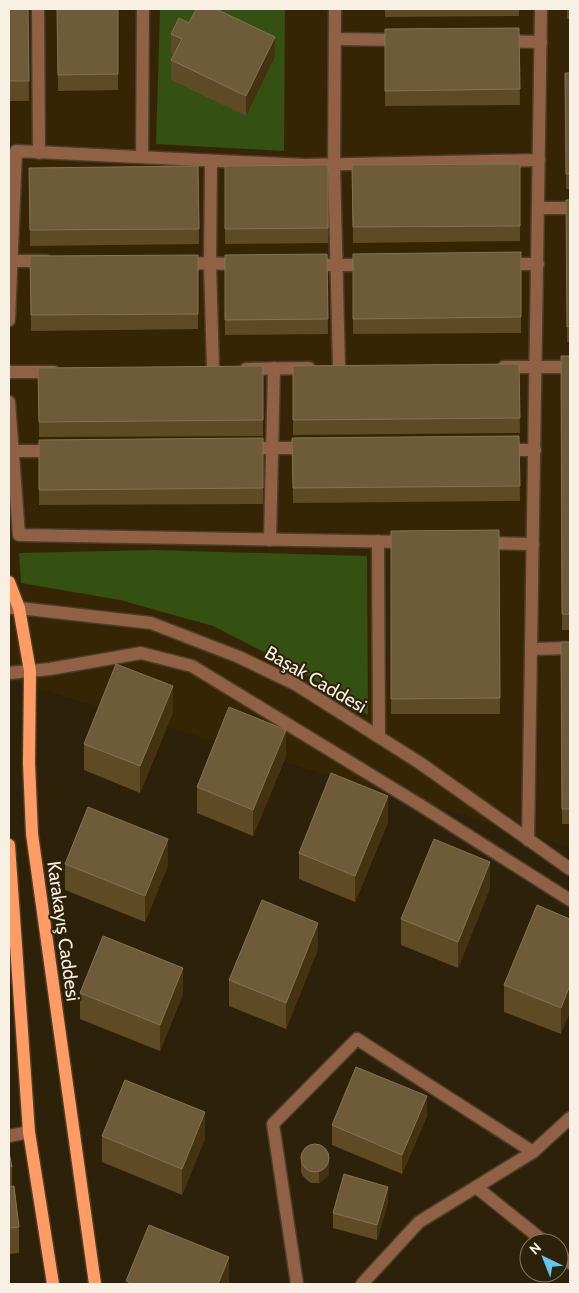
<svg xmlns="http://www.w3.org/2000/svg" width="579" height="1293" font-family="Cabin,sans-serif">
  <rect width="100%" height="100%" fill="#2e2109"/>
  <polygon fill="#362505" points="9,9 570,9 570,847 9,680"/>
  <g fill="#345012">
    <polygon points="160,9 285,9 284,151 156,144"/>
    <polygon points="153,550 367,556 368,715 297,669 213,626 120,600 21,583 19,553"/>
  </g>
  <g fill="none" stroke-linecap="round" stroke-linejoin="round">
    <g stroke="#4a3e27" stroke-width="15">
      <g id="minor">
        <polyline points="38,9 39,153"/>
        <polyline points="335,9 334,164 339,367"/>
        <polyline points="335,39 402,40"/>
        <polyline points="502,41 541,42"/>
        <polyline points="142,157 143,9"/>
        <polyline points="211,161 210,264 213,369"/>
        <polyline points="538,208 570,208"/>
        <polyline points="11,261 46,261"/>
        <polyline points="181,263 241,264"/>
        <polyline points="504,264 538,264"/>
        <polyline points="311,265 369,265"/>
        <polyline points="9,320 16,151 304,165 539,160"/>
        <polyline points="504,367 570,367"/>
        <polyline points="246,369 309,368"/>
        <polyline points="9,372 54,372"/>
        <polyline points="9,402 19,535 408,542"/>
        <polyline points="247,448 310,448"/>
        <polyline points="502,450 535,450"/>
        <polyline points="12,451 55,451"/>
        <polyline points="270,540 274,368"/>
        <polyline points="378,541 379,737"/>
        <polyline points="483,543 533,544"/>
        <polyline points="9,608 19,608 151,623 239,657 295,684 379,737 420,763 570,869"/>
        <polyline points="531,649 570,648"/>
        <polyline points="9,673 50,669 141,653 192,666 420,805 570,900"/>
        <polyline points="528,840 541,9"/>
        <polyline points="9,1136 29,1132"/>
        <polyline points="476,1187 546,1243"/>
        <polyline points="559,1254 570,1263"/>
        <polyline points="297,1284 273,1124 357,1039 533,1152"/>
        <polyline points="362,1284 419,1222 533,1152 570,1118"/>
      </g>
    </g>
    <g stroke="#4a3e27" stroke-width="15">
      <g id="major">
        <polyline points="9,582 19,608 30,671 29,763 32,834 95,1284"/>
        <polyline points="9,845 29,1132 53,1284"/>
      </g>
    </g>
    <use href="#minor" stroke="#906047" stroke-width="12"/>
    <use href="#major" stroke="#ff9b64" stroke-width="12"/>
  </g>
  <g fill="#5e4a24">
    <polygon points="9,9 28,9 29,101 9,101"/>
    <polygon points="57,9 118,9 118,90 58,91"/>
    <polygon points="385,9 519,9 519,16 385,17"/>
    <rect x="567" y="9" width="3" height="10"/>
    <polygon points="189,23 275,57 246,116 171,80 171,60 174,55 171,53 171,34"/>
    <polygon points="519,28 520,105 385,106 385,29"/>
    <polygon points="565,73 570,73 570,189 566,189"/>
    <polygon points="520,164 520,241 353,243 352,165"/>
    <polygon points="328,165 328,243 225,244 225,166"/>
    <polygon points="198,166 199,244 30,246 29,168"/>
    <polygon points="566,200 570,200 570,342 567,342"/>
    <polygon points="521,252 521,333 353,334 353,254"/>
    <polygon points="327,254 328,334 225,335 225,255"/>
    <polygon points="198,255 198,329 31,331 30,256"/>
    <polygon points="561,356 570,356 570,630 562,630"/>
    <polygon points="519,364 520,433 293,435 293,366"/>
    <polygon points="263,366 263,436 39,437 38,368"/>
    <polygon points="519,436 520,501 293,503 292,438"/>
    <polygon points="263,438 263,504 39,505 39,440"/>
    <polygon points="499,530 500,714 391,714 391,531"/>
    <polygon points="561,642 570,642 570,824 562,824"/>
    <polygon points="173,712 140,793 84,770 84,744"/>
    <polygon points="286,756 253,836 197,813 197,787"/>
    <polygon points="388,822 355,902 299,879 299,853"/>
    <polygon points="65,864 168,865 145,922 65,890"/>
    <polygon points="490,888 458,968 401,945 401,919"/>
    <polygon points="570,919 561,1034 504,1012 504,985"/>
    <polygon points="318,949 286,1029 229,1006 229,980"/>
    <polygon points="80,993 183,994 160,1051 80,1019"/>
    <polygon points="427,1116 402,1174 332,1145 332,1125"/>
    <polygon points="102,1136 205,1138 182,1195 102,1162"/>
    <polygon points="9,1152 12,1167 12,1186 19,1227 19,1253 9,1254"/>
    <polygon points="301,1158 329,1173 328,1176 322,1181 319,1183 311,1183 308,1181 303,1176 301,1172"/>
    <polygon points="388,1202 377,1240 333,1228 333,1213"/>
  </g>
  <g fill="#443211">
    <polygon points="275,37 275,57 246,116 246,96"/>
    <polygon points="173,686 173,712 140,793 140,766"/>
    <polygon points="286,730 286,756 253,836 253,810"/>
    <polygon points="388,796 388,822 355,902 355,876"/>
    <polygon points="168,839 168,865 145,922 145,896"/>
    <polygon points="490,862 490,888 458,968 458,942"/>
    <polygon points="318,923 318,949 286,1029 286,1003"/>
    <polygon points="183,968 183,994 160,1051 160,1025"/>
    <polygon points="570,985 570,1012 561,1034 561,1008"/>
    <polygon points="427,1096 427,1116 402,1174 402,1155"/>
    <polygon points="205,1112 205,1138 182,1195 182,1169"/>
    <polygon points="329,1155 329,1173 328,1176 322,1181 319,1183 319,1172"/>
    <polygon points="388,1187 388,1202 377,1240 377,1225"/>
    <polygon points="229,1257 229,1284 218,1284"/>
  </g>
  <g fill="#6e5b39" stroke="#847353">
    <polygon points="9,9 28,9 29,81 9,81"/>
    <polygon points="57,9 118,9 118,74 58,75"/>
    <polygon points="196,9 216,9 275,37 246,96 171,60 182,39 171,34 179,18 189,23"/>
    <polygon points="519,28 520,89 385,91 385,29"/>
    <polygon points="565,73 570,73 570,174 566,174"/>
    <polygon points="520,164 520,226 353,227 352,165"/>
    <polygon points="328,165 328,228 225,229 225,166"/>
    <polygon points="198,166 199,229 30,230 29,168"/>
    <polygon points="566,200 570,200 570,326 567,327"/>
    <polygon points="521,252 521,317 353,319 353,254"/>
    <polygon points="327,254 328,319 225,320 225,255"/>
    <polygon points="198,255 198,314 31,315 30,256"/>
    <polygon points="561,356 570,356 570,614 562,614"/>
    <polygon points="519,364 520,418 293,420 293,366"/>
    <polygon points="263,366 263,420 39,422 38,368"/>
    <polygon points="519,436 520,486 293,488 292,438"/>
    <polygon points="263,438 263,488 39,490 39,440"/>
    <polygon points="499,530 500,698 391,699 391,531"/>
    <polygon points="561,642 570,642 570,809 562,809"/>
    <polygon points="116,664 173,686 140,766 84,744"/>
    <polygon points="229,707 286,730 253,810 197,787"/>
    <polygon points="331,773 388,796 355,876 299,853"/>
    <polygon points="88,807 168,839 145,896 65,864"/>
    <polygon points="434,839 490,862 458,942 401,919"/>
    <polygon points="262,900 318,923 286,1003 229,980"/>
    <polygon points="537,905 570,919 570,985 561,1008 504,985"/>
    <polygon points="103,936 183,968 160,1025 80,993"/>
    <polygon points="356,1067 427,1096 402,1155 332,1125"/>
    <polygon points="125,1080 205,1112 182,1169 102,1136"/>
    <circle cx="315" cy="1158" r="14"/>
    <polygon points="9,1152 12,1167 9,1167"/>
    <polygon points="344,1174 388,1187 377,1225 333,1213"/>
    <polygon points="14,1186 19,1227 9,1228 9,1187"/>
    <polygon points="149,1225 229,1257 218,1284 133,1284 126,1281"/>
  </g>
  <g text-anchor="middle" stroke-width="4" stroke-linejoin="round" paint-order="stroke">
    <g font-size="19" fill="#f8f0e2" stroke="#2e2109">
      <text transform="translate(316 679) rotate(30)" y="7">Başak Caddesi</text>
      <text transform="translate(64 931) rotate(82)" y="7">Karakayış Caddesi</text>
    </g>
  </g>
  <rect width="579" height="1293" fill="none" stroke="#f8f0e2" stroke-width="20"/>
  <g transform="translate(544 1258) rotate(317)"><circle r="24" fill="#2e2109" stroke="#7f7460"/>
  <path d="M0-4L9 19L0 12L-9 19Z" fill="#65c5ee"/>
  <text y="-8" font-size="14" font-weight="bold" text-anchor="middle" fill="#f8f0e2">N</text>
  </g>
</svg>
